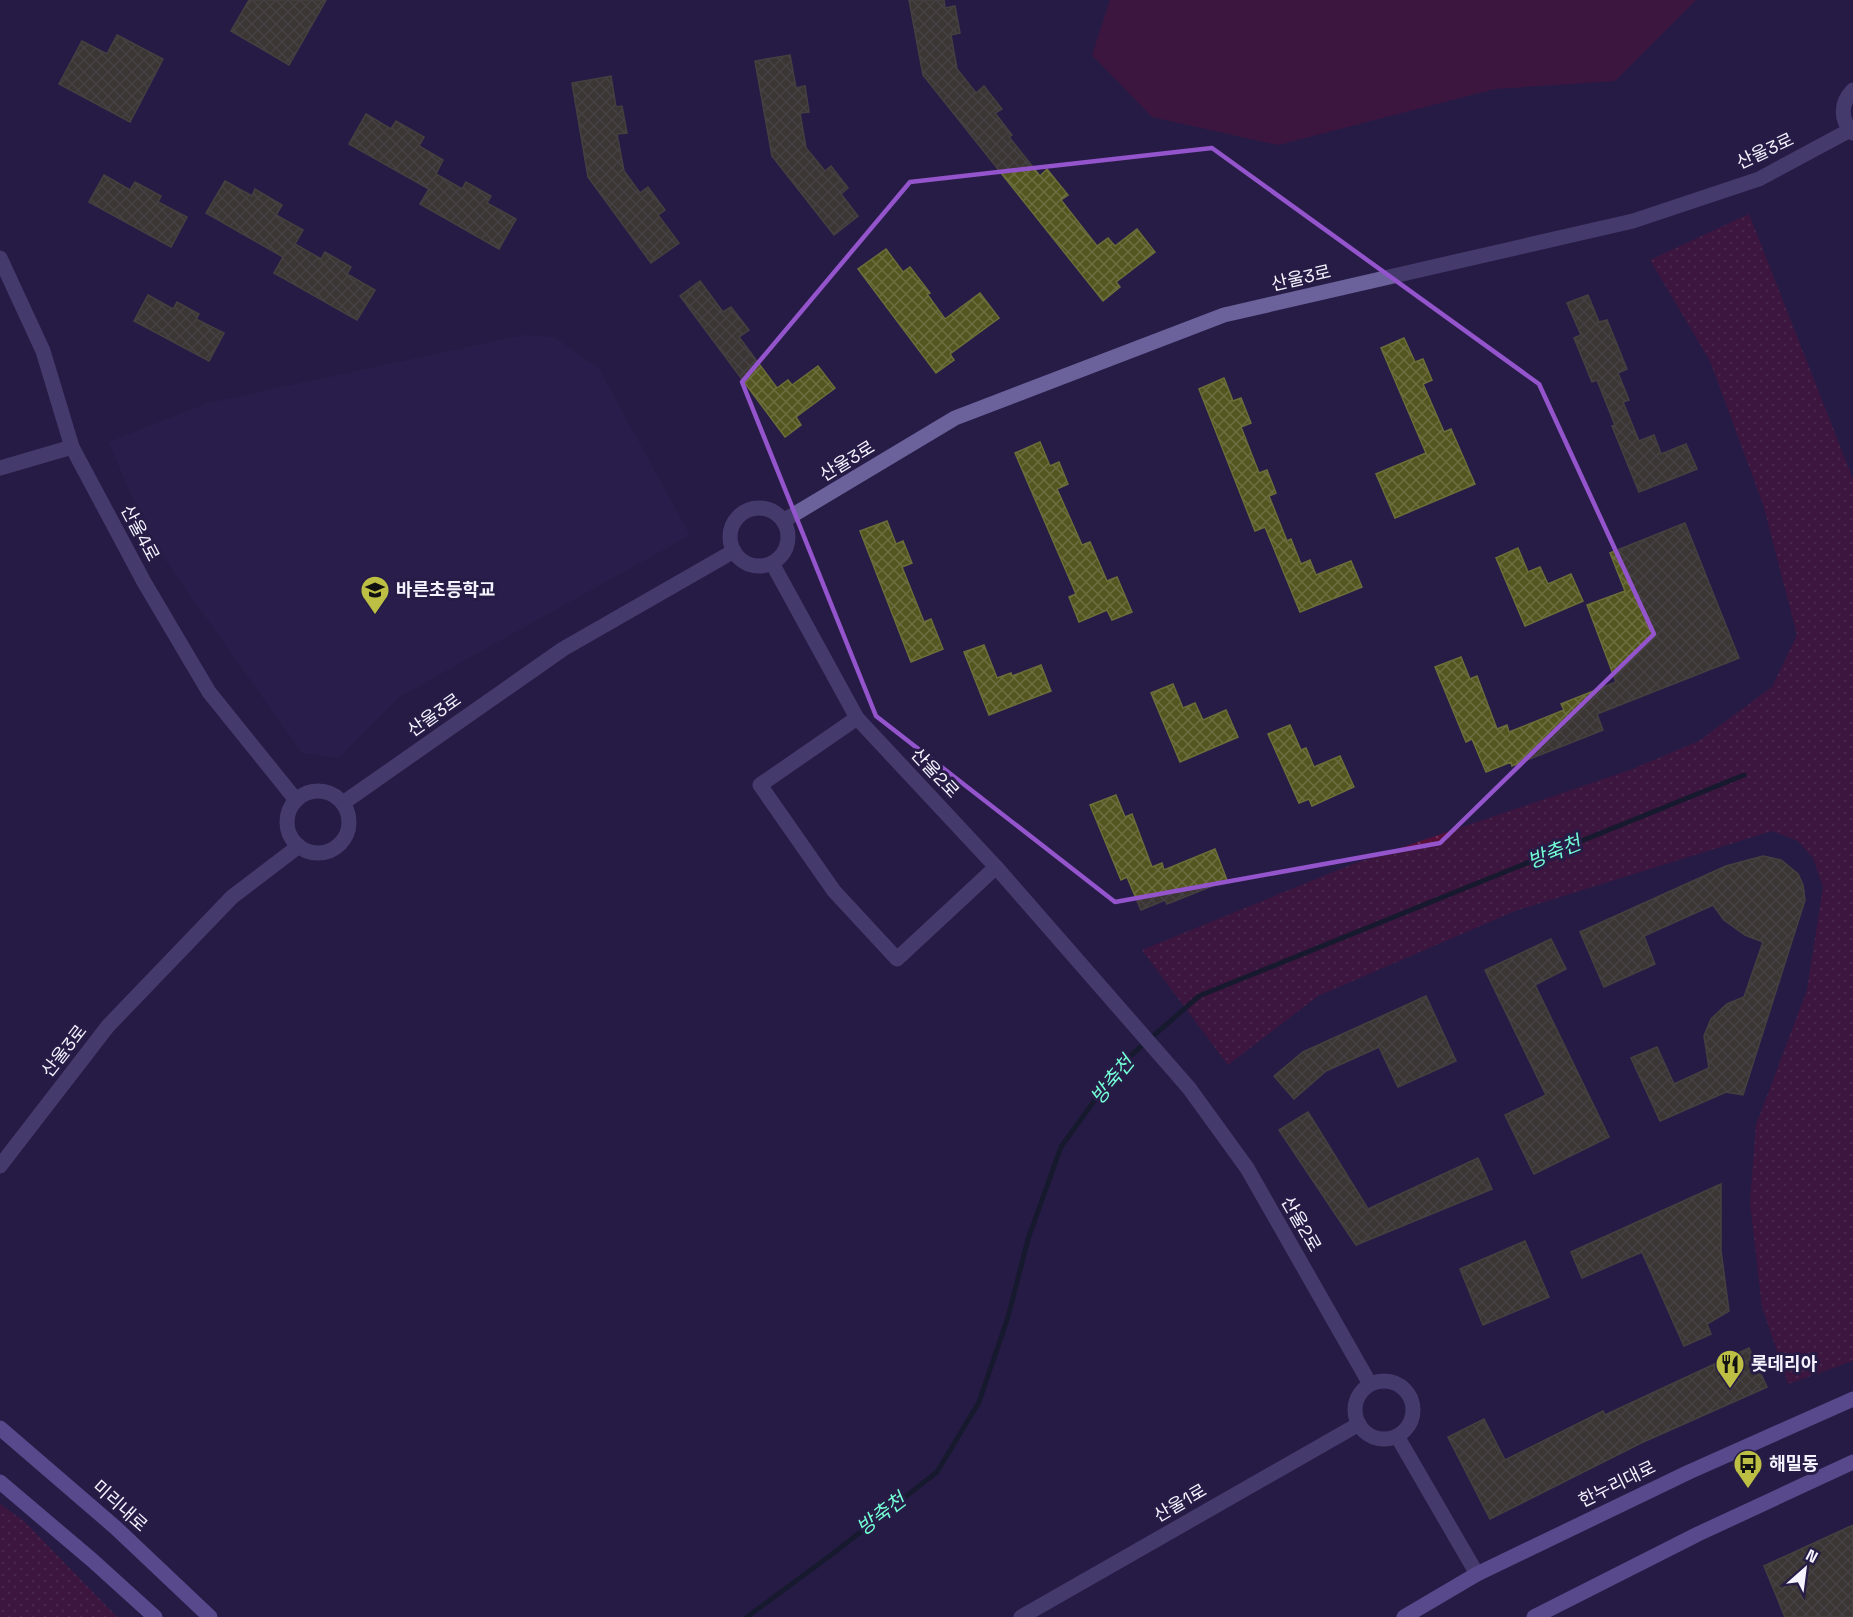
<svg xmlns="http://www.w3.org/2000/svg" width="1853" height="1617" font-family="'Space Grotesk','Noto Sans KR',sans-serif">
  <defs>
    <pattern id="park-dots" width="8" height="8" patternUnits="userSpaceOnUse" patternTransform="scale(1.5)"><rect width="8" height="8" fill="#571138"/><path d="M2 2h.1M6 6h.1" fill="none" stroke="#703456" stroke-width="1.8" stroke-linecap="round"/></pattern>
    <pattern id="building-cross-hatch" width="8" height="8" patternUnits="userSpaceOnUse" patternTransform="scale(1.5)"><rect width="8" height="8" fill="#545620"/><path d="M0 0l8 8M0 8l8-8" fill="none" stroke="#6d6f41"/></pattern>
  </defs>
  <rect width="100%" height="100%" fill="#261c46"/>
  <polygon fill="#2c2152" points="524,335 554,337 599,369 690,535 399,697 339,758 302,753 147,534 109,442 208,403"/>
  <polygon fill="#571138" points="1110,0 1696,0 1615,81 1495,89 1278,145 1152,117 1092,55"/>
  <g fill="url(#park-dots)">
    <polygon points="1749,214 1853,479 1853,1361 1788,1384 1762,1307 1750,1202 1756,1125 1807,990 1823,887 1813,858 1798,841 1772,831 1515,911 1318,996 1228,1065 1142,950 1353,864 1630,770 1699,741 1772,687 1797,635 1763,504 1710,361 1650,260"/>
    <polygon points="0,1504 24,1521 117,1617 0,1617"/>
  </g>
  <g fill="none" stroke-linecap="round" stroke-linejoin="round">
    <polyline stroke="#051812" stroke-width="5" points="747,1617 831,1555 937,1472 979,1402 1008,1317 1028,1239 1061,1147 1120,1065 1199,996 1744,775"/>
  </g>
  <g fill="url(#building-cross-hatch)" stroke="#6c6e39" stroke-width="1.5">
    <polygon points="249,0 326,0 289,65 231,31"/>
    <polygon points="909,0 944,0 945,8 955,6 960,33 951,35 957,69 976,93 984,86 1002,109 995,113 1012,135 1009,137 1040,176 1047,169 1068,195 1061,200 1097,246 1108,238 1115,246 1137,229 1155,252 1116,282 1120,287 1103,301 923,75"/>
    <polygon points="117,35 163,59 130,122 59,84 82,41 107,54"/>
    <polygon points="790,55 796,88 805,86 809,112 800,113 806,148 825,171 831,166 848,188 841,194 858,216 834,235 772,156 755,61"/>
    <polygon points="611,76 616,107 622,106 627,133 617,134 624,171 640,193 648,187 665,210 658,215 679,243 651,263 588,177 572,83"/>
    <polygon points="366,114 391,129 396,121 424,137 419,146 443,160 436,174 462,189 466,182 491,196 487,203 516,219 499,249 420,204 429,189 349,144"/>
    <polygon points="104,175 130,190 135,182 161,196 158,202 187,217 171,247 89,202"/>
    <polygon points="225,181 252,196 255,189 282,205 276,215 303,230 295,244 321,259 325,252 351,267 347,274 375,290 357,320 274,273 283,257 206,213"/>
    <polygon points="886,249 903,272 910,267 930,293 927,294 945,319 980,293 999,318 950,354 954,360 936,373 858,269"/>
    <polygon points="700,281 723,312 731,307 749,330 739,337 777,388 788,380 792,385 818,366 835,388 796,417 801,425 785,437 680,296"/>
    <polygon points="148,295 173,309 177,302 199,314 196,319 224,333 209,361 134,321"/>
    <polygon points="1588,295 1599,322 1607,320 1627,369 1618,373 1629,400 1623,402 1639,441 1654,435 1661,454 1686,444 1697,469 1639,492 1612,426 1615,425 1597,380 1592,382 1574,338 1581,335 1567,303"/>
    <polygon points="1404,338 1415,362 1423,359 1432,380 1423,384 1444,432 1451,429 1475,484 1395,518 1376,474 1426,453 1381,348"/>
    <polygon points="1224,378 1233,401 1241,398 1251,423 1241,427 1259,473 1267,470 1276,493 1269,496 1287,541 1291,539 1301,564 1310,560 1316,575 1351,561 1362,587 1300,612 1265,527 1255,531 1199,389"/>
    <polygon points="1040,442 1050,466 1059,462 1068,484 1057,489 1082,545 1090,542 1107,581 1117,577 1132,612 1112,620 1107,610 1079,622 1069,597 1076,594 1015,453"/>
    <polygon points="887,521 896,544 903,541 912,563 902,567 924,622 931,619 943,649 911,662 860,531"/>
    <polygon points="1685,523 1739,658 1597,714 1603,730 1512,766 1511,762 1486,772 1472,739 1466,742 1435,667 1461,657 1470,679 1477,676 1497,729 1507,725 1509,732 1564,710 1561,704 1616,682 1587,605 1625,591 1610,553"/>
    <polygon points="1518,548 1528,572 1540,567 1548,584 1571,574 1583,601 1525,626 1496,558"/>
    <polygon points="984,645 997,678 1011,673 1012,676 1041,665 1051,691 989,715 964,652"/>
    <polygon points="1173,684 1183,708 1195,703 1203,720 1226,710 1238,737 1180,762 1151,693"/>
    <polygon points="1290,725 1301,750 1306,748 1314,767 1340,756 1354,787 1312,806 1309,799 1299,803 1268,734"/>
    <polygon points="1116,795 1125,817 1132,814 1152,867 1162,863 1164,870 1215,849 1227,880 1167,904 1165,900 1141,910 1127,877 1121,880 1090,805"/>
    <polygon points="1763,856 1781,860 1798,874 1803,885 1805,900 1743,1095 1726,1092 1660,1121 1631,1058 1657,1047 1674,1084 1709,1068 1704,1036 1711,1019 1727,1004 1744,997 1763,942 1745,935 1724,920 1713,905 1644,936 1655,964 1604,987 1580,932 1726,866"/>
    <polygon points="1551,939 1566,969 1535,985 1609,1137 1534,1174 1505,1115 1546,1095 1485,970"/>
    <polygon points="1426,996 1456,1061 1398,1087 1379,1047 1326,1071 1294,1099 1274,1076 1303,1052"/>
    <polygon points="1308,1112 1368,1209 1478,1158 1492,1189 1356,1245 1279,1130"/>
    <polygon points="1721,1184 1721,1251 1729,1311 1707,1324 1711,1334 1684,1346 1642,1252 1582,1278 1571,1252"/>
    <polygon points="1525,1241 1549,1297 1483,1325 1460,1269"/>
    <polygon points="1749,1348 1767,1387 1641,1443 1490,1519 1448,1437 1484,1419 1505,1460 1603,1411 1605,1415"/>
    <polygon points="1853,1525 1853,1617 1785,1617 1764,1566"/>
  </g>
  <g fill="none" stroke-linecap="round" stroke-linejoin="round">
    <g stroke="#6b619b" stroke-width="15">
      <path d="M 1853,90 C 1840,103 1840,120 1853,133"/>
      <polyline points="0,258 43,351 72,447 144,582 209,692 296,800"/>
      <polyline points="0,468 72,447"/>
      <circle cx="759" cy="537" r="29"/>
      <polyline points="783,521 955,418 1224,315 1633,221 1759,179 1850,130"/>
      <polyline points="772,563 857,718 996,867 1189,1088 1247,1168 1370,1384"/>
      <polyline points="857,718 760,785 834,891 897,959 996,867"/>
      <circle cx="318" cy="822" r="31"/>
      <polyline points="343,803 563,649 734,551"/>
      <polyline points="0,1166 108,1026 232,897 299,846"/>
      <circle cx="1384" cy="1410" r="29"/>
      <polyline points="1397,1436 1477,1574"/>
      <polyline points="1021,1617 1359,1424"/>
    </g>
    <g stroke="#9382df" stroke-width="15">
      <polyline points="0,1428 116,1528 210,1617"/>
      <polyline points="0,1482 92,1560 155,1617"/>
      <polyline points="1404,1617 1477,1574 1689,1472 1853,1399"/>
      <polyline points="1534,1617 1698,1534 1853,1462"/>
    </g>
  </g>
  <path d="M0 0H1853V1617H0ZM 1212,148 L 1539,384 L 1654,634 L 1440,843 L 1115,902 L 876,716 L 742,382 L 910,182 Z" fill="#261c46" fill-opacity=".55" fill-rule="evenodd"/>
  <path fill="none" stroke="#9354cc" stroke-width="4.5" stroke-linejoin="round" d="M 1212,148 L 1539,384 L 1654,634 L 1440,843 L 1115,902 L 876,716 L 742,382 L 910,182 Z"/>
  <defs>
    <g id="school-pin" transform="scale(1.5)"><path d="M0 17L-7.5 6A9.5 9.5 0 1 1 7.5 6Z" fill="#bcbf44" stroke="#261c46"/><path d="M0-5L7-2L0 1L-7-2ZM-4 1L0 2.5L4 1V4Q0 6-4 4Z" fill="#111"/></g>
    <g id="restaurant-pin" transform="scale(1.5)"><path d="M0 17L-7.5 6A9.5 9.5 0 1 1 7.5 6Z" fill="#bcbf44" stroke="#261c46"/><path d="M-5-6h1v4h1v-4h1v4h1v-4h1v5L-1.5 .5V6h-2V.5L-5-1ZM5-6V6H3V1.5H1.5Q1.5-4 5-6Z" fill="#111"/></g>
    <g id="bus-pin" transform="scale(1.5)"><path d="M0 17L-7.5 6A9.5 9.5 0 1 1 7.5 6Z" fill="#bcbf44" stroke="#261c46"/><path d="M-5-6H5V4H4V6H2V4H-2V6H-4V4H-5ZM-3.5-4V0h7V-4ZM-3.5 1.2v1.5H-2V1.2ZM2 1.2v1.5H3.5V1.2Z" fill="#111"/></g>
  </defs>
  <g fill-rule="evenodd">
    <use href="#school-pin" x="375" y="590"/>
    <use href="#restaurant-pin" x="1730" y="1364"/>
    <use href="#bus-pin" x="1748" y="1464"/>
  </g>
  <g text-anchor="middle" stroke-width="6" stroke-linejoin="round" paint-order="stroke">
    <g font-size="18" fill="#f4f3fe" stroke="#261c46">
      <text transform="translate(1765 151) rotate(-25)" y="6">산울3로</text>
      <text transform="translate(1301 278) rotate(-13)" y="6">산울3로</text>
      <text transform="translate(847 461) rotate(-31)" y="6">산울3로</text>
      <text transform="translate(140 533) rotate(62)" y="6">산울4로</text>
      <text transform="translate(434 715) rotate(-35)" y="6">산울3로</text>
      <text transform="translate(935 773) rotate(47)" y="6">산울2로</text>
      <text transform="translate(64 1051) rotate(-52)" y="6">산울3로</text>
      <text transform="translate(1301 1224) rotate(60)" y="6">산울2로</text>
      <text transform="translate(1617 1484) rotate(-26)" y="6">한누리대로</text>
      <text transform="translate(1180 1503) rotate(-30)" y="6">산울1로</text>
      <text transform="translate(120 1506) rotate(42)" y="6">미리내로</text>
    </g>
    <g font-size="18" font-weight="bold" fill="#f4f3fe" stroke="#261c46" text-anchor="start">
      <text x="396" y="596">바른초등학교</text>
      <text x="1751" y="1370">롯데리아</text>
      <text x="1769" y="1470">해밀동</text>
    </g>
    <g font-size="20" font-style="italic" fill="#73ffd5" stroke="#261c46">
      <text transform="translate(1554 852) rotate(-22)" y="7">방축천</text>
      <text transform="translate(1112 1080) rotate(-51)" y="7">방축천</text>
      <text transform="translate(881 1514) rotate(-37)" y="7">방축천</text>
    </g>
  </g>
  <g transform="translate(1805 1569) rotate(28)" stroke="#261c46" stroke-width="4.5" paint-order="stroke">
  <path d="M0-4.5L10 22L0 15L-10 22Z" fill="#f4f3fe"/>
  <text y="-9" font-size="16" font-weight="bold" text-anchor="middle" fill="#f4f3fe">N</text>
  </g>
</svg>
